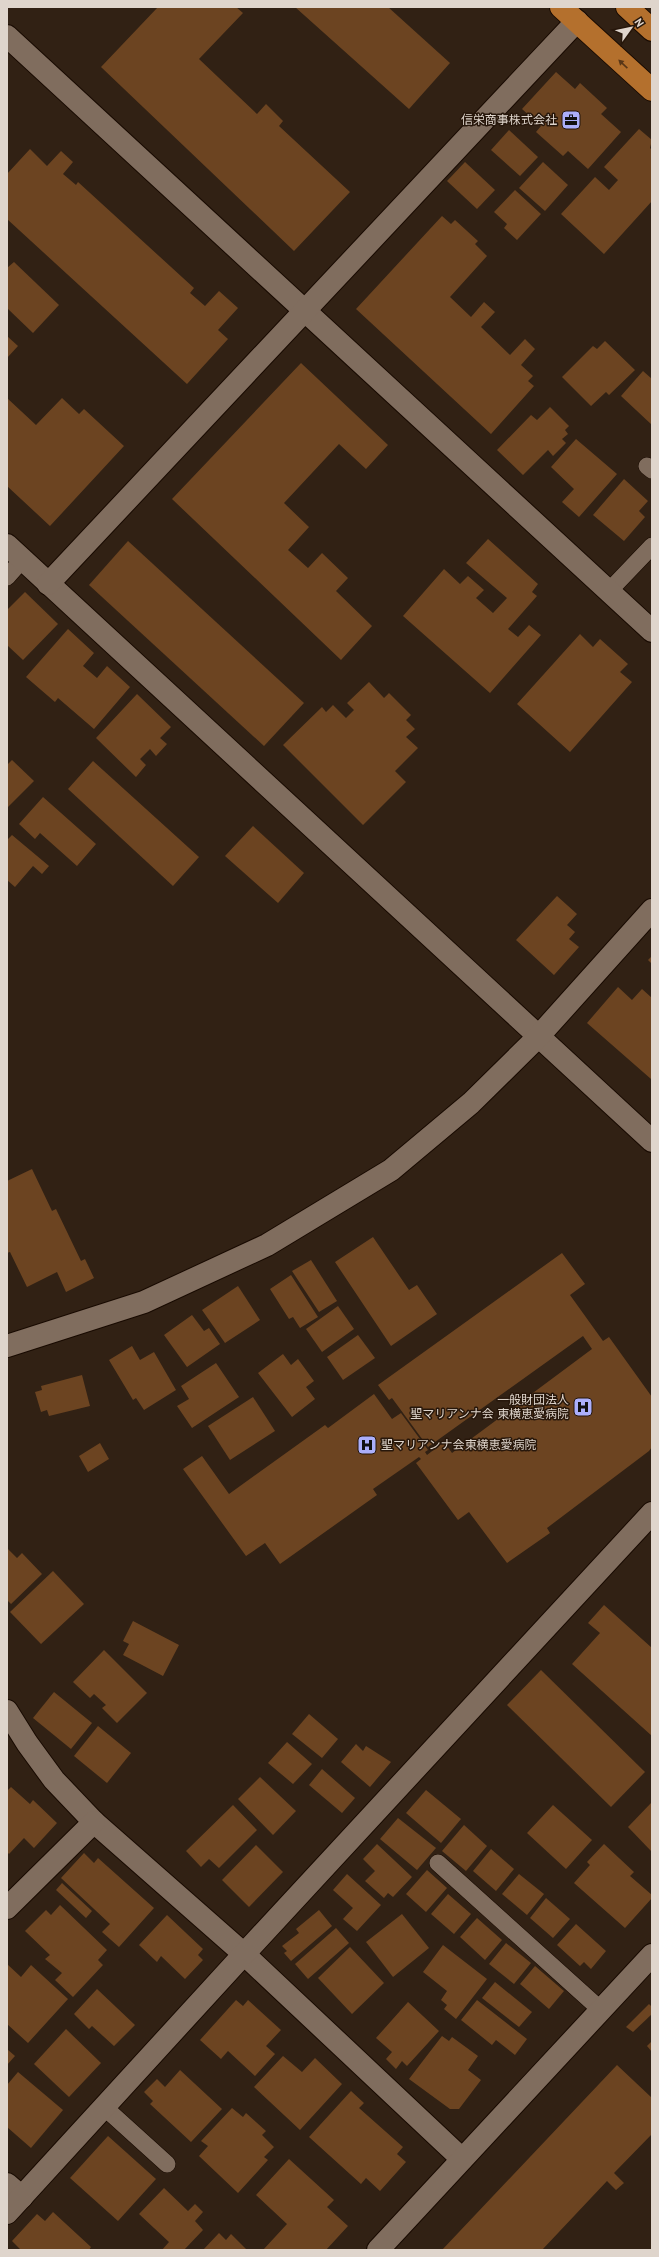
<svg xmlns="http://www.w3.org/2000/svg" width="659" height="2257" font-family="'PT Sans','Noto Sans JP',sans-serif">
  <rect width="100%" height="100%" fill="#312114"/>
  <g fill="#6c4421">
    <polygon points="158,7 236,7 243,13 199,59 257,114 266,104 283,121 279,126 350,192 294,251 101,67"/>
    <polygon points="295,7 388,7 450,63 409,109"/>
    <polygon points="556,72 575,89 580,83 607,108 601,114 621,132 588,169 568,151 563,156 536,132 541,126 522,109"/>
    <polygon points="639,129 652,140 650,148 652,150 652,201 604,254 561,214 595,177 609,190 618,180 604,167"/>
    <polygon points="509,130 538,157 520,176 491,150"/>
    <polygon points="30,149 47,166 61,151 73,162 63,174 76,185 78,182 194,288 190,293 205,306 219,291 238,308 218,330 228,339 187,384 7,219 7,174"/>
    <polygon points="465,162 495,190 477,209 447,181"/>
    <polygon points="543,162 568,185 545,211 519,188"/>
    <polygon points="515,190 541,214 517,240 504,228 507,224 494,212"/>
    <polygon points="442,216 451,224 455,220 478,241 475,244 487,256 450,297 471,317 484,302 495,312 481,327 510,355 525,339 535,349 521,365 533,376 528,381 534,386 491,434 356,309"/>
    <polygon points="14,262 59,305 33,333 7,308 7,268"/>
    <polygon points="7,336 18,346 7,358"/>
    <polygon points="605,341 635,370 609,395 606,392 591,406 562,377 593,346 597,349"/>
    <polygon points="301,363 388,445 366,469 339,444 284,503 309,527 288,550 308,568 322,553 348,578 336,591 372,626 341,660 172,499"/>
    <polygon points="643,371 652,379 652,425 621,396"/>
    <polygon points="7,398 36,425 62,398 79,414 84,409 124,446 50,526 7,486"/>
    <polygon points="550,407 569,426 565,430 568,434 562,439 566,443 553,456 548,450 523,475 497,450 531,415 537,420"/>
    <polygon points="576,439 617,474 579,517 562,502 574,489 551,467"/>
    <polygon points="624,479 648,501 639,511 645,517 624,541 593,515"/>
    <polygon points="488,539 538,584 532,592 537,596 508,629 518,637 529,625 541,635 490,693 403,616 444,569 460,584 468,576 484,590 476,598 493,613 507,598 466,563"/>
    <polygon points="128,541 304,703 264,746 89,585"/>
    <polygon points="25,592 58,624 23,660 7,645 7,610"/>
    <polygon points="68,629 94,653 83,666 97,678 107,666 130,687 94,729 58,698 55,702 26,677"/>
    <polygon points="580,634 593,647 600,639 628,664 620,672 632,682 570,752 517,704"/>
    <polygon points="369,682 384,698 389,693 411,715 406,720 415,729 406,737 418,748 395,771 406,782 363,825 283,745 322,707 326,712 333,705 346,718 354,710 347,703"/>
    <polygon points="137,694 171,727 160,738 167,744 156,756 150,749 140,759 146,765 136,777 96,738"/>
    <polygon points="12,760 34,781 7,808 7,765"/>
    <polygon points="93,761 199,857 173,886 68,789"/>
    <polygon points="43,797 96,844 77,866 40,833 35,839 19,824"/>
    <polygon points="253,826 304,873 278,903 225,856"/>
    <polygon points="12,835 49,866 42,874 33,866 15,887 7,880 7,840"/>
    <polygon points="557,896 577,914 567,925 575,932 569,939 579,947 554,975 516,940"/>
    <polygon points="652,956 652,964 648,960"/>
    <polygon points="618,987 632,1000 642,989 652,998 651,1079 587,1023"/>
    <polygon points="32,1169 52,1211 56,1209 81,1261 85,1259 94,1278 66,1292 57,1272 27,1287 10,1252 7,1253 7,1181"/>
    <polygon points="373,1237 409,1290 417,1285 437,1314 391,1346 335,1262"/>
    <polygon points="562,1253 585,1284 570,1295 603,1341 609,1337 652,1397 652,1447 649,1451 547,1528 550,1533 507,1563 469,1512 458,1520 416,1463 421,1459 419,1457 373,1489 377,1495 280,1564 265,1543 246,1556 183,1469 202,1456 229,1494 325,1425 328,1428 374,1394 392,1419 401,1413 428,1450 425,1452 427,1455 444,1442 452,1453 592,1349 583,1336 428,1447 392,1398 389,1400 378,1385"/>
    <polygon points="311,1260 337,1301 319,1312 292,1271"/>
    <polygon points="291,1275 318,1317 300,1328 293,1317 289,1319 270,1289"/>
    <polygon points="238,1286 260,1320 225,1343 202,1310"/>
    <polygon points="338,1306 354,1329 322,1352 306,1329"/>
    <polygon points="192,1315 204,1331 209,1328 220,1344 187,1367 164,1335"/>
    <polygon points="358,1335 375,1358 343,1380 327,1357"/>
    <polygon points="132,1346 140,1360 154,1352 176,1390 144,1410 136,1398 133,1400 109,1360"/>
    <polygon points="283,1354 291,1365 298,1359 314,1381 306,1387 315,1399 292,1417 258,1373"/>
    <polygon points="216,1363 239,1397 192,1428 177,1406 189,1399 181,1386"/>
    <polygon points="82,1375 90,1406 49,1416 47,1410 41,1412 35,1392 42,1390 41,1386"/>
    <polygon points="253,1397 275,1431 230,1460 208,1426"/>
    <polygon points="100,1443 109,1459 88,1472 79,1456"/>
    <polygon points="7,1548 17,1558 22,1553 42,1574 11,1604 7,1600"/>
    <polygon points="53,1571 84,1604 41,1644 10,1612"/>
    <polygon points="604,1605 652,1648 652,1736 572,1664 600,1633 588,1623"/>
    <polygon points="133,1621 179,1645 163,1676 123,1655 129,1644 123,1641"/>
    <polygon points="104,1650 147,1693 117,1723 102,1708 106,1705 94,1694 90,1698 73,1682"/>
    <polygon points="541,1670 645,1772 611,1807 507,1705"/>
    <polygon points="54,1692 92,1723 71,1749 33,1718"/>
    <polygon points="309,1714 338,1739 322,1758 292,1734"/>
    <polygon points="98,1726 131,1753 107,1783 74,1756"/>
    <polygon points="287,1742 312,1764 293,1784 268,1763"/>
    <polygon points="356,1744 363,1751 366,1746 391,1762 370,1787 341,1762"/>
    <polygon points="322,1769 355,1798 342,1813 309,1785"/>
    <polygon points="260,1777 296,1811 273,1835 238,1799"/>
    <polygon points="11,1787 30,1804 33,1800 57,1823 34,1848 24,1838 9,1854 7,1852 7,1791"/>
    <polygon points="426,1790 461,1819 441,1843 406,1813"/>
    <polygon points="652,1802 652,1852 628,1827"/>
    <polygon points="233,1805 257,1830 219,1868 209,1859 201,1867 186,1851"/>
    <polygon points="553,1805 592,1840 566,1869 527,1833"/>
    <polygon points="398,1818 436,1848 417,1870 380,1839"/>
    <polygon points="464,1825 487,1846 466,1871 442,1851"/>
    <polygon points="377,1844 412,1877 393,1897 388,1893 384,1898 365,1881 375,1871 363,1859"/>
    <polygon points="604,1844 634,1872 630,1876 652,1895 652,1898 625,1928 574,1883 590,1865 587,1862"/>
    <polygon points="256,1845 283,1872 249,1907 222,1880"/>
    <polygon points="491,1849 514,1869 496,1891 473,1871"/>
    <polygon points="84,1853 94,1863 98,1858 154,1908 119,1947 102,1932 110,1924 61,1878"/>
    <polygon points="427,1870 447,1888 426,1912 406,1894"/>
    <polygon points="347,1874 381,1905 357,1931 343,1919 353,1908 333,1890"/>
    <polygon points="519,1874 544,1894 527,1915 502,1894"/>
    <polygon points="62,1883 92,1911 86,1918 56,1890"/>
    <polygon points="448,1894 471,1914 454,1934 431,1914"/>
    <polygon points="546,1898 570,1919 553,1938 530,1918"/>
    <polygon points="60,1905 107,1950 98,1960 103,1965 73,1997 55,1980 62,1973 45,1959 50,1955 25,1931 46,1910 51,1915"/>
    <polygon points="319,1910 332,1926 291,1961 284,1953 287,1951 282,1946 299,1933 296,1929"/>
    <polygon points="402,1914 429,1948 393,1977 366,1942"/>
    <polygon points="167,1915 203,1949 198,1955 203,1960 185,1979 161,1956 157,1962 139,1945"/>
    <polygon points="477,1918 502,1940 485,1960 460,1937"/>
    <polygon points="576,1924 606,1951 591,1969 584,1962 580,1966 557,1945"/>
    <polygon points="336,1928 349,1943 308,1979 295,1964"/>
    <polygon points="506,1943 531,1963 514,1984 489,1964"/>
    <polygon points="443,1945 487,1979 456,2019 444,2009 447,2005 441,2000 447,1991 423,1972"/>
    <polygon points="350,1947 384,1983 352,2014 318,1978"/>
    <polygon points="7,1964 21,1977 31,1965 68,1999 28,2043 7,2024"/>
    <polygon points="535,1966 564,1991 549,2009 520,1984"/>
    <polygon points="495,1982 532,2012 519,2027 482,1998"/>
    <polygon points="97,1989 135,2025 114,2046 92,2026 89,2029 74,2014"/>
    <polygon points="236,2000 243,2006 248,2000 281,2030 266,2046 275,2054 255,2076 228,2051 221,2059 200,2040"/>
    <polygon points="477,2000 527,2039 515,2055 496,2040 492,2045 461,2020"/>
    <polygon points="408,2002 439,2031 407,2066 402,2061 396,2069 386,2059 392,2052 376,2038"/>
    <polygon points="649,2004 652,2007 652,2014 633,2032 626,2027"/>
    <polygon points="66,2029 101,2063 69,2097 34,2064"/>
    <polygon points="442,2036 449,2041 452,2037 478,2056 468,2070 481,2080 459,2109 450,2109 409,2079"/>
    <polygon points="652,2041 652,2052 647,2046"/>
    <polygon points="7,2049 15,2056 7,2065"/>
    <polygon points="283,2056 302,2072 315,2058 342,2084 300,2130 254,2087"/>
    <polygon points="617,2065 652,2098 652,2134 614,2173 624,2183 616,2190 607,2181 542,2250 442,2250"/>
    <polygon points="180,2070 222,2109 191,2142 150,2104 153,2101 144,2092 157,2079 165,2087"/>
    <polygon points="18,2072 63,2110 31,2148 7,2127 7,2085"/>
    <polygon points="351,2091 364,2103 359,2108 403,2147 397,2154 406,2162 380,2191 366,2178 361,2184 309,2137"/>
    <polygon points="232,2108 243,2117 246,2113 266,2131 262,2135 274,2147 264,2157 268,2160 238,2193 199,2156 208,2146 201,2141"/>
    <polygon points="108,2136 156,2179 118,2221 70,2178"/>
    <polygon points="289,2159 334,2200 327,2207 348,2226 326,2250 263,2250 287,2224 256,2195"/>
    <polygon points="164,2188 188,2211 195,2204 203,2212 195,2221 203,2230 184,2250 162,2250 169,2242 139,2214"/>
    <polygon points="53,2212 91,2247 89,2250 21,2250 12,2241 37,2214 45,2221"/>
    <polygon points="219,2233 226,2240 231,2234 247,2250 203,2250"/>
  </g>
  <g fill="none" stroke-linecap="round" stroke-linejoin="round">
    <g stroke="#180a01" stroke-width="18">
      <g id="service">
        <polyline points="647,466 652,470"/>
        <polyline points="7,577 22,560"/>
        <polyline points="609,591 652,546"/>
        <polyline points="438,1863 601,2010"/>
        <polyline points="104,2107 167,2164"/>
      </g>
    </g>
    <g stroke="#180a01" stroke-width="24">
      <g id="minor">
        <polyline points="7,36 652,631"/>
        <polyline points="7,545 652,1141"/>
        <polyline points="48,584 577,21"/>
        <polyline points="7,1346 144,1302 267,1245 391,1170 471,1103 538,1037 652,910"/>
        <polyline points="7,1711 27,1743 54,1780 94,1822 244,1954 462,2159"/>
        <polyline points="7,1908 94,1822"/>
        <polyline points="7,2184 22,2197"/>
        <polyline points="7,2213 244,1954 652,1513"/>
      </g>
    </g>
    <g stroke="#180a01" stroke-width="24">
      <polyline id="tertiary" points="378,2250 652,1955"/>
    </g>
    <g stroke="#180a01" stroke-width="24">
      <g id="trunk">
        <polyline points="561,7 652,90"/>
        <polyline points="627,7 652,30"/>
      </g>
    </g>
    <use href="#service" stroke="#806d5e" stroke-width="17"/>
    <use href="#minor" stroke="#806d5e" stroke-width="22"/>
    <use href="#tertiary" stroke="#806d5e" stroke-width="22"/>
    <use href="#trunk" stroke="#b4702d" stroke-width="22"/>
  </g>
  <defs><path id="oneway-solid" d="M-6-.8H1V-3.2L6.5 0L1 3.2V.8H-6Z"/></defs>
  <use fill="#583617" href="#oneway-solid" transform="translate(623 64) rotate(-137)"/>
  <defs>
    <g id="office-square" transform="scale(1)"><rect x="-9" y="-9" width="18" height="18" rx="4" fill="#abaffb" stroke="#27170b"/><path d="M-6-3h4V-5.5h4V-3h4V5H-6ZM-1-4.5V-3h2v-1.5ZM-6 0V1H6V0Z" fill="#111"/></g>
    <g id="hospital-square" transform="scale(1)"><rect x="-9" y="-9" width="18" height="18" rx="4" fill="#abaffb" stroke="#27170b"/><path d="M-5-5h3v3.5h4V-5h3V5h-3V1.5h-4V5h-3Z" fill="#111"/></g>
  </defs>
  <g fill-rule="evenodd">
    <use href="#office-square" x="571" y="120"/>
    <use href="#hospital-square" x="583" y="1407"/>
    <use href="#hospital-square" x="367" y="1445"/>
  </g>
  <g text-anchor="middle" stroke-width="3" stroke-linejoin="round" paint-order="stroke">
    <g font-size="12" fill="#dfd5cc" stroke="#27170b" text-anchor="end">
      <text x="557" y="124">信栄商事株式会社</text>
      <text x="569" y="1404">一般財団法人<tspan x="569" dy="14">聖マリアンナ会 東横恵愛病院</tspan></text>
      <text x="381" y="1449" text-anchor="start">聖マリアンナ会東横恵愛病院</text>
    </g>
  </g>
  <rect width="659" height="2257" fill="none" stroke="#dfd5cc" stroke-width="16"/>
  <g transform="translate(631 28) rotate(57)" stroke="#27170b" stroke-width="3" paint-order="stroke">
  <path d="M0-3L7 15L0 10L-7 15Z" fill="#dfd5cc"/>
  <text y="-6" font-size="11" font-weight="bold" text-anchor="middle" fill="#dfd5cc">N</text>
  </g>
</svg>
